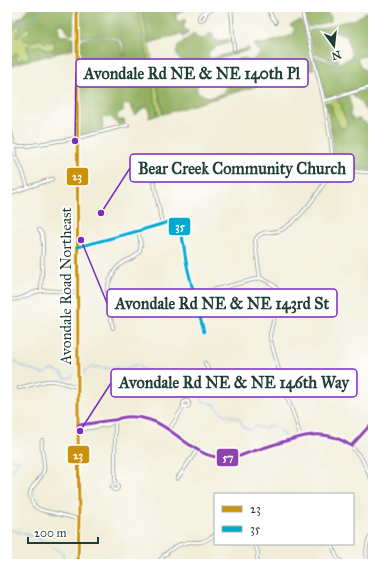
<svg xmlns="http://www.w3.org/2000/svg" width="380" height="571" font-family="'IM FELL Great Primer',serif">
  <rect width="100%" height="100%" fill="#fff"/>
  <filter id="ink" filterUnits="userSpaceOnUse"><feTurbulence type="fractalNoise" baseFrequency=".025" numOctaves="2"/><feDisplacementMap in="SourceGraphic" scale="8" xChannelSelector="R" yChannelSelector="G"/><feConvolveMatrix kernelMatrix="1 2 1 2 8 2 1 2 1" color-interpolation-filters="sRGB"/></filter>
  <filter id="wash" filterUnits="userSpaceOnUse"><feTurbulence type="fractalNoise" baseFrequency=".012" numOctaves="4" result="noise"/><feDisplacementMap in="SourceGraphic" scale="16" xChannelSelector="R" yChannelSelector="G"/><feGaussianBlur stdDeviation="0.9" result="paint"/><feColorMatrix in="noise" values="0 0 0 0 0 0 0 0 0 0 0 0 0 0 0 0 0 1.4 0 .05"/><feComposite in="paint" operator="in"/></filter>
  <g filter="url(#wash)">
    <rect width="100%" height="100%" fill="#f1edd8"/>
    <g fill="#bbce71" stroke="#6d8652">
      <polygon points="138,7 141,7 163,114 158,115"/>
      <polygon points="18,24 22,26 21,35 24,29 27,27 31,29 29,33 24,36 30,42 40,39 48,42 56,41 55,48 46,51 45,48 38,45 35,47 30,46 29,57 20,61 10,56 7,56 7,30"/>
      <path d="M 337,99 L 339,103 L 342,105 L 341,109 L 348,124 L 345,128 L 341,128 C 336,122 338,119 332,112 L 332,106 L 328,102 Z"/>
    </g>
    <g fill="#94b163" stroke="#5a774c">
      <path d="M 31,7 L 74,7 L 73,33 C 67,35 66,30 65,25 L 62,24 L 58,25 L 58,28 L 59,31 L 58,35 C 63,37 66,34 73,37 L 73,49 L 7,66 L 7,56 L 10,56 L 13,57 L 15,53 L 17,53 L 19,55 L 16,59 L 17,61 L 19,61 L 23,58 L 26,59 L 29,57 L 30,55 L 28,53 L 29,51 L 27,50 L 26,47 L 28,45 L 35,47 L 38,45 L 45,48 L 46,51 L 55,48 L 54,44 L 55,41 L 44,42 L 40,39 L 30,42 L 24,40 L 22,38 L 24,36 L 29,33 L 31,29 L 27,27 C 23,30 22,34 18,38 L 16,37 C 15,32 19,29 21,26 L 17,24 L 16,24 L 16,27 L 13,30 L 7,30 L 7,23 L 11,21 L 11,17 L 13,16 L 14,22 L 17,22 L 17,19 L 25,15 L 24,13 Z"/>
      <path d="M 79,7 L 138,7 L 158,115 L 149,118 L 150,112 L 149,108 L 145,107 L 140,110 L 136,115 C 132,111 133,107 128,103 L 123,105 L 123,111 L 118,113 L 117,118 L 119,120 L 123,120 L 125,121 L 124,124 L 118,125 C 112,120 115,116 103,116 L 102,119 L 103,129 L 80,135 L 79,134 L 80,41 C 90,35 109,36 119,42 C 123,48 123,56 125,63 L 122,63 L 119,66 C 118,75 116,80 122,88 L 128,85 L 136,71 L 132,66 L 128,65 C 127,62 126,59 125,56 C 124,52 125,47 123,43 C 118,33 91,35 81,37 L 79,35 Z"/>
      <polygon points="141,7 191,7 192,8 190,9 184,9 176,14 176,19 179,23 184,19 186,21 183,27 189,32 183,37 181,34 149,43"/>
      <path d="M 303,7 L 326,7 C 324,12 329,13 331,16 L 331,21 L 309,27 L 308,27 Z"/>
      <polygon points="372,7 373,7 373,30 371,29 367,32 366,38 370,42 373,43 373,53 357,58 361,68 365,70 368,77 373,78 373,84 326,98 314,57 322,59 333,64 337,64 342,62 352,57 347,37 335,32 331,35 331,39 338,62 333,62 323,56 314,54 308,32 309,31 355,19 362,15 364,12 369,13 373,11"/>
      <path d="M 301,20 L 314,69 L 163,114 L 155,76 L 183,67 L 183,63 C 168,49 182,42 194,34 L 197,38 L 204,39 L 209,34 L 212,34 L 214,39 L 219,41 L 227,39 L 231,41 C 222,47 216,44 208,53 L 210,59 L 248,48 L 249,49 L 249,50 L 218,59 L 215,63 L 215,71 L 210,73 L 205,66 L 196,70 L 197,91 C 208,99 213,98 224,92 L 226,85 L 232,83 L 231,79 L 227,76 L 227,71 L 232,69 L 236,60 L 244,58 L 250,61 L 256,58 L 260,53 L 255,47 L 255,44 L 259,43 L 264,44 L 293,35 L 295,29 L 290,25 L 295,22 Z"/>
      <path d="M 371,88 L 372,90 L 369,95 L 372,100 L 371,106 L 373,108 L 373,111 L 372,112 C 361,112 364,101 354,97 L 352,94 Z"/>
      <path d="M 348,95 L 351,106 L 350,116 L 355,120 L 359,119 L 373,128 L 373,171 C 357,167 344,170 329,176 L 328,176 L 329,169 L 335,170 L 338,165 L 337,162 L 332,161 C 335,141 329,121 325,102 L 328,102 L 332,107 L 332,112 C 338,119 336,122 341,128 L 345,128 L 348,124 L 341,109 L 342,105 L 339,103 L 337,99 Z"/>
    </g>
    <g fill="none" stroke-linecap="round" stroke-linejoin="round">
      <g stroke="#7fb2ec" stroke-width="1">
        <polyline points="7,24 17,23 35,15 46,7"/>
        <path d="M 7,355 C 17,365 30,370 44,374 L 52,369 L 63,374 L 65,378 L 70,378 L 73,375"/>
        <path d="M 81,373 L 92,367 L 110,368 L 127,368 L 136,365 L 159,378 L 163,380 L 166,385 L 178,390 L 186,396 L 194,394 L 201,395 L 203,402 L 215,404 C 221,416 228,415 240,419 L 243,427 L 251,430 L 255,426 L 264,429 L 271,425 L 278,428 L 284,436"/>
        <polyline points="7,455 14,460 17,460 19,461 13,468 7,476"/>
        <polyline points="7,528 42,540 54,548 62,552 66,564"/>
      </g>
    </g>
  </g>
  <g filter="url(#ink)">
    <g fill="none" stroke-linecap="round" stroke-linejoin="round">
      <g stroke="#889586" stroke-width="4">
        <g id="street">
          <polyline points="231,7 234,49"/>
          <polyline points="267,7 271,15 276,22"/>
          <polyline points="301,7 324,101 331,144 332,153 327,169 325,182"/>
          <path d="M 207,11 C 206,15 205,19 201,21 L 199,19 L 199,17 L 201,14 L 216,7"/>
          <polyline points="324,101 373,86"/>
          <polyline points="8,124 15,147 16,156 22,170 28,187"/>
          <polyline points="7,146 26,146 77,138 128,125"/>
          <polyline points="151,167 162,224"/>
          <polyline points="8,196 13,192 52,179"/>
          <polyline points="39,230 42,234 43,245 41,290"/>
          <path d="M 78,247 L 138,231 L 172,221 L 177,221 C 183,229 184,251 186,261 C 191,285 198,308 204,332"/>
          <path d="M 260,278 L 255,242 C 258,228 274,235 283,229 C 298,220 308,207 317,194 C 320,190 323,184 326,181 C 339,170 358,170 373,173"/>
          <path d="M 260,278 C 271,283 279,285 279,299 L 270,334 L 270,338 L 280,374 L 277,386"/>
          <polyline points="194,294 221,288 260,278"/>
          <path d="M 7,299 C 20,302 28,293 40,291 C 46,289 69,293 77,293"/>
          <path d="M 113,328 C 110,313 104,297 109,282 C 112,276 115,267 121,264 C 124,261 128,260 132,258 C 144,252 141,242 138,231"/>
          <path d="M 205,363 C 208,370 211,377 216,382 C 242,404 274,355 292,410 C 295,418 298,427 300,436"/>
          <polyline points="19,388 46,381 55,381 78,387"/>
          <circle cx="186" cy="404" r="3"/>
          <path d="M 78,425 C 90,424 102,421 114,420 C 118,420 116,419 120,418 C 129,416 141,417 150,420 C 160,423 168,429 176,435 C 198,452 212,462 240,456 C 253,451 266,447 279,443 C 305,435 327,428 351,446 L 373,422"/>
          <polyline points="78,430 110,424 115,420"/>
          <polyline points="169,430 184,406"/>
          <path d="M 42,440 C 40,450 45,459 44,469 C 43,481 26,486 31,499 C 32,505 36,508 41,510 L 79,519"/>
          <polyline points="351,446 362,459 373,483"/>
          <polyline points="177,479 197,450"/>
          <circle cx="115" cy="487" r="3"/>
          <polyline points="115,484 115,420"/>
          <polyline points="255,544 258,553 256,564"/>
          <path d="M 332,544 C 336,557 337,563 352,564"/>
          <path d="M 158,564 C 162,555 175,545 185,543 C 190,541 196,543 201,542 C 206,541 211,537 215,535"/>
          <path d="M 367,564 C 366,553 365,542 373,533"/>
        </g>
      </g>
      <g stroke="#889586" stroke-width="5">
        <polyline id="secondary" points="77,7 78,425 79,517 78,564"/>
      </g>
      <use href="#street" stroke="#fff" stroke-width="2.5"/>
      <use href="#secondary" stroke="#fbe5cf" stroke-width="3.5"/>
      <g stroke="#fff" stroke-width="6">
        <polyline id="bus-1" points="77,7 78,425 79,517 78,564"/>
      </g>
      <g stroke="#fff" stroke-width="6">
        <path id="bus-2" d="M 78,247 L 138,231 L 172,221 L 177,221 C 183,229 184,251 186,261 C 191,285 198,308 204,332"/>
      </g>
      <g stroke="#fff" stroke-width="6">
        <path id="bus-3" d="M 78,425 C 90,424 102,421 114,420 C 118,420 116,419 120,418 C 129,416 141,417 150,420 C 160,423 168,429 176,435 C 198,452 212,462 240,456 C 253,451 266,447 279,443 C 305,435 327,428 351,446 L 373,422"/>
      </g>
      <use href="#bus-1" stroke="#cc910a" stroke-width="3"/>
      <use href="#bus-2" stroke="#00a9ce" stroke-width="3"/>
      <use href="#bus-3" stroke="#8e44ad" stroke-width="3"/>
    </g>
  </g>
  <g text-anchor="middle" stroke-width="3.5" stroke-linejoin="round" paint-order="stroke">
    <g font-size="15" fill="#1f3d34" stroke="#fff">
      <text transform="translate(66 286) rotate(-90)" y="5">Avondale Road Northeast</text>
    </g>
  </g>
  <path fill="none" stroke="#7b2cbf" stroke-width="1.5" d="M75 141L76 73M101 213L130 168M81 240L107 303M80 431L111 383"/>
  <g fill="#7b2cbf" stroke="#fff" stroke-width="1.5">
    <circle cx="75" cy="141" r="4"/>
    <circle cx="101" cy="213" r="4"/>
    <circle cx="81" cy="240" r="4"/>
    <circle cx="80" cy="431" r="4"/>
  </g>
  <g fill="#fff" stroke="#7b2cbf" stroke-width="1.5">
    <rect x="76" y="59" width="232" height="28" rx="4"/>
    <rect x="130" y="154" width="224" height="28" rx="4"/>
    <rect x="107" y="289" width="230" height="28" rx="4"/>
    <rect x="111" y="369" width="246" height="28" rx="4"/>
  </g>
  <g font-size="16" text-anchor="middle" font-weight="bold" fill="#1f3d34">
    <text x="192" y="79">Avondale Rd NE &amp; NE 140th Pl</text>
    <text x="242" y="174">Bear Creek Community Church</text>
    <text x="222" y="309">Avondale Rd NE &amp; NE 143rd St</text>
    <text x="234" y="388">Avondale Rd NE &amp; NE 146th Way</text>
  </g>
  <g stroke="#fff" stroke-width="1.5">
    <rect x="66" y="167" width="23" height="19" rx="4" fill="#cc910a"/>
    <rect x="168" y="217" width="23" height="19" rx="4" fill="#00a9ce"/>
    <rect x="67" y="445" width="23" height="19" rx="4" fill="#cc910a"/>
    <rect x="216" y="448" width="23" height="19" rx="4" fill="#8e44ad"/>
  </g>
  <g font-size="11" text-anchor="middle" font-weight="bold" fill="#fff">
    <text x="77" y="180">23</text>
    <text x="180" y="230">35</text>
    <text x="78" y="459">23</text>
    <text x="228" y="461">57</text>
  </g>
  <rect width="380" height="571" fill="none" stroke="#fff" stroke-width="24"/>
  <rect x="214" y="493" width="140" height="52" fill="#ffffff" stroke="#a5b1ae"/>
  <rect x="222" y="506" width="20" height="6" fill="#cc910a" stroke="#a5b1ae"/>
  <text x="250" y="513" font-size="12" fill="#1f3d34">23</text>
  <rect x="222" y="526" width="20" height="6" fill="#00a9ce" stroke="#a5b1ae"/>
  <text x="250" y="533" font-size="12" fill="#1f3d34">35</text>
  <g transform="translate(334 46) rotate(165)" stroke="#ffffff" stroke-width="3" paint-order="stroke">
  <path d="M0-3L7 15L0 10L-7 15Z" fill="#1f3d34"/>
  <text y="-6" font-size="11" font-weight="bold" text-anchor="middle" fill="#1f3d34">N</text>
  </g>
  <path d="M28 537v6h70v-6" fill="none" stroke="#1f3d34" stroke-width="2"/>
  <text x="34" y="537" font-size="12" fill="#1f3d34" stroke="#ffffff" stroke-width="3" paint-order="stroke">200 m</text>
</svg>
